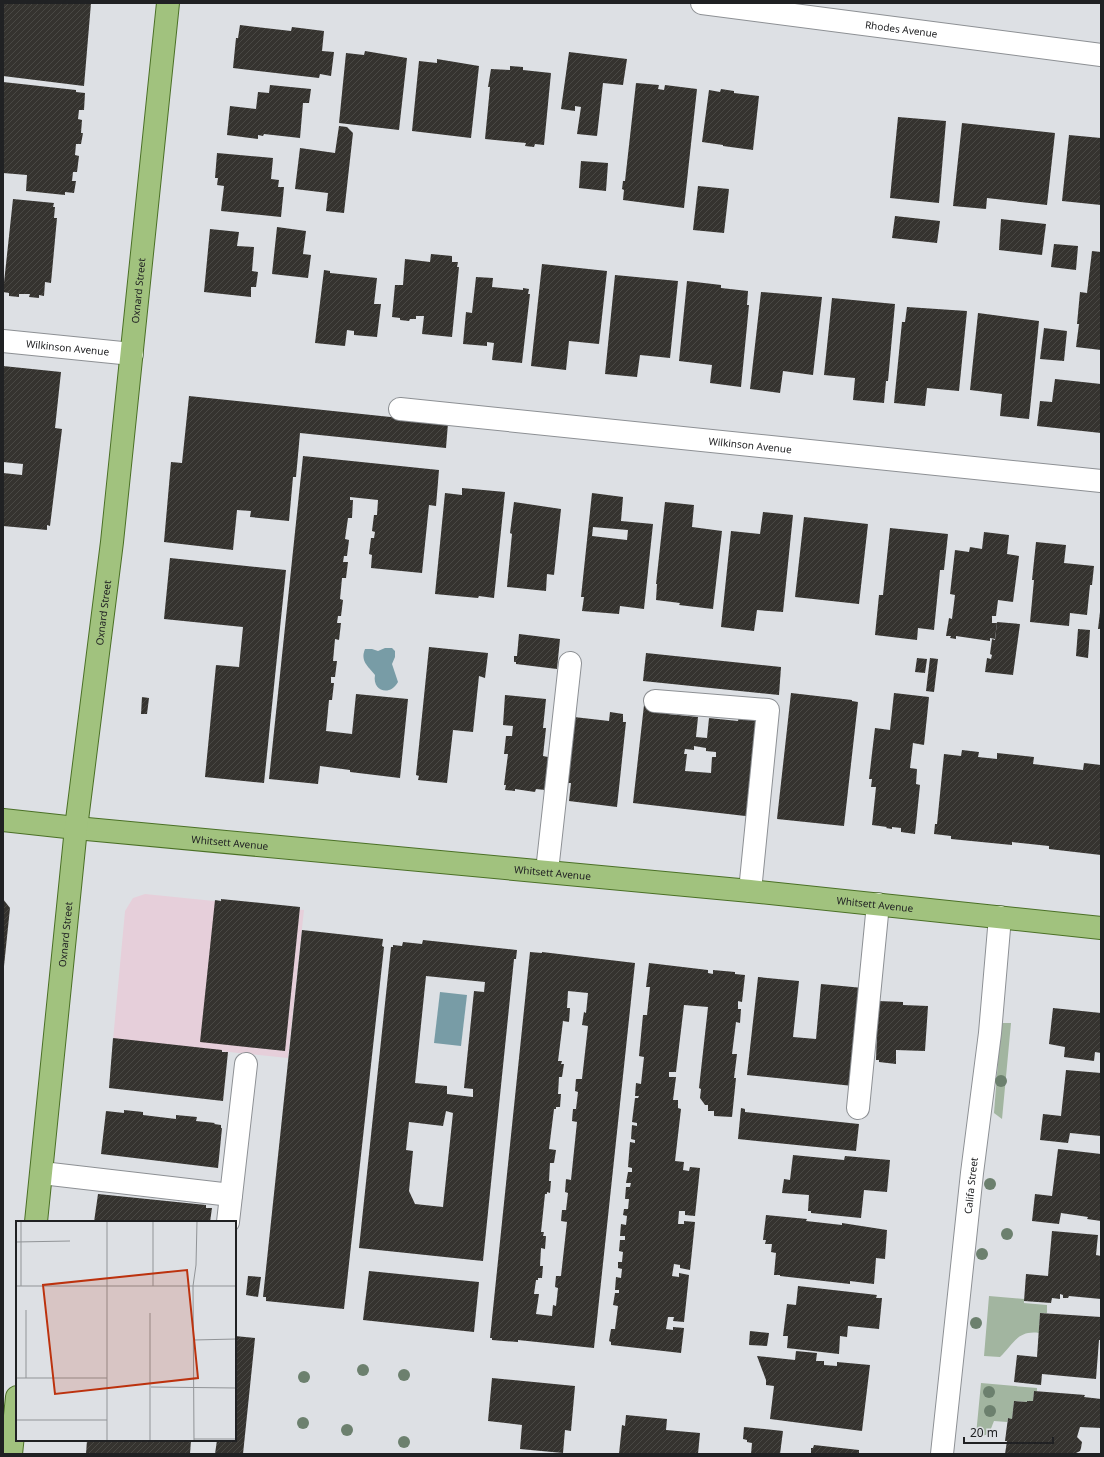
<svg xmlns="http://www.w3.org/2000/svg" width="1104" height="1457" font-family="'Noto Sans',sans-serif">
  <defs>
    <pattern id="building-hatch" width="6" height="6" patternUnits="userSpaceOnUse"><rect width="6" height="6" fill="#35332f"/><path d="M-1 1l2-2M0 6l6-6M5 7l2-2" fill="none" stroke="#494844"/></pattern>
  </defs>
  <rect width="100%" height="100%" fill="#dde0e4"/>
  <polygon fill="#e6cfda" points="145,894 304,910 288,1058 113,1040 125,911 133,898"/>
  <g fill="#a2b5a0">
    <polygon points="1001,1023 1011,1023 1002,1119 994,1113"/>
    <path d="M 989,1296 L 1024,1299 L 1024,1303 L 1047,1305 L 1047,1313 L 1040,1313 L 1039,1333 C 1017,1330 1013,1345 1000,1357 L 984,1356 Z"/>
    <path d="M 981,1383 L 1037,1388 L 1037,1391 L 1034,1391 L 1033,1401 L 1028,1401 L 1027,1402 L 1014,1401 L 1012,1419 L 1008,1418 L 1007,1422 L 994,1421 C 989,1433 990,1437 976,1435 Z"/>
  </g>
  <g fill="#789ca6">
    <path d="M 385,648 L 392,648 L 395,651 L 395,657 L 392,664 L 398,682 C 390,697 372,691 375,675 C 368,666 360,661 365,649 L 372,649 L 378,651 Z"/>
    <polygon points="440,992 467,995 461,1046 434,1043"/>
  </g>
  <g fill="url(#building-hatch)" fill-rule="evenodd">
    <polygon points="3,3 91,3 84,86 3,76"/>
    <polygon points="240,25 291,31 292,27 324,31 322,51 334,52 331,76 320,74 319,78 233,68 236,38 238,38"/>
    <polygon points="365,51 407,58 399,130 339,123 346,53 364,55"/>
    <polygon points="569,52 627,59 623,85 603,83 597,136 577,134 581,107 575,106 575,111 561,109"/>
    <polygon points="437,59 479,66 471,138 412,131 419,61 437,63"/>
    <polygon points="510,66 523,67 523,70 551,73 544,145 535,144 534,147 525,146 526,143 485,139 490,87 488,87 491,69 510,70"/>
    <polygon points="3,82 76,90 76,92 85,93 84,110 79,110 78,119 82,120 81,133 83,133 81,144 76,144 75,155 79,156 77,172 73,172 72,181 76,181 74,193 65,192 65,195 26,191 27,175 3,173"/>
    <polygon points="636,83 659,85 658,89 664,90 665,85 697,89 684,208 623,200 624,190 622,189 623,181 625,181"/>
    <polygon points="270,85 311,89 309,103 303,103 300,138 264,134 263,136 258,135 258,139 227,135 230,106 256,109 258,92 269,93"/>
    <polygon points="721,89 734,91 734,93 759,96 753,150 723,146 723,145 702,142 709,90 720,92"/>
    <polygon points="898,117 946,121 939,203 890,198"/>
    <polygon points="962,123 1055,133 1047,205 987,198 986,209 953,206"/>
    <polygon points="339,126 347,127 353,133 344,213 326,211 328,193 295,189 300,148 335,153"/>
    <polygon points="1069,135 1101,138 1101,205 1062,201"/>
    <polygon points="217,153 273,158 271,179 279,180 278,187 284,187 281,217 221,211 224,186 217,185 218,178 215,178"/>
    <polygon points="581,161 608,163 606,191 579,188"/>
    <polygon points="698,186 729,189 724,233 693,230"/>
    <polygon points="13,199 54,203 53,207 55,207 54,218 57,218 51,283 45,282 44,296 39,295 39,298 29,297 30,294 19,294 19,297 9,296 9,293 3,292"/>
    <polygon points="895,216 940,221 937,243 892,238"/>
    <polygon points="1001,219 1046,224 1042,255 999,250"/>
    <polygon points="277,227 306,231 303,254 311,255 308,278 272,274"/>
    <polygon points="210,229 239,232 237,246 254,247 252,271 258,272 256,287 251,287 251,297 204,292"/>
    <polygon points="1054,244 1078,246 1076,270 1051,267"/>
    <polygon points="1092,251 1101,252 1101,350 1076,347 1079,324 1077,324 1080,292 1087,293"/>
    <polygon points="431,254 452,256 452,262 458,262 457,267 459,267 452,337 422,334 424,316 416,316 416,319 410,319 409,321 400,320 400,318 392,317 395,285 403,285 405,259 430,262"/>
    <polygon points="542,264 607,271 599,344 569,341 566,370 531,366"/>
    <polygon points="324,270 330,271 330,273 377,278 374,304 381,304 377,337 354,335 354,331 347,330 345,346 315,343"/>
    <polygon points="615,275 678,281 670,358 640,355 637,377 605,374"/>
    <polygon points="476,277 493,278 492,287 523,290 523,288 529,289 528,294 530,294 522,363 492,360 494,343 487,342 487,346 463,344 466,312 472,313"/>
    <polygon points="687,281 721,285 721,288 748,291 747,305 749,305 741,387 710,383 712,365 679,361"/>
    <polygon points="761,292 822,297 813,375 783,371 780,393 750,389"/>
    <polygon points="832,298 895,304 888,381 886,381 884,403 853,400 855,378 824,375"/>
    <polygon points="907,307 967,311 959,391 927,388 925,406 894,403 902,322 905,322"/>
    <polygon points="978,313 1039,321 1029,419 1000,416 1002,394 970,390"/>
    <polygon points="1044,328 1067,331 1064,361 1040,359"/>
    <polygon points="3,366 61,372 55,428 62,429 50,526 47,525 47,530 3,526 3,473 22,475 23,464 3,462"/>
    <polygon points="1055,379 1101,384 1101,433 1037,426 1040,401 1052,402"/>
    <polygon points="189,396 448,423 446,448 300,433 296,477 293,477 289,521 250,517 251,511 237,510 233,550 164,542 171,462 182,463"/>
    <polygon points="303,456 439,470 436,506 429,505 422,573 371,568 372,555 369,554 371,538 374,538 375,532 372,531 374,515 377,515 378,500 350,497 350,500 353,500 352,518 348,518 345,539 349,540 347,556 344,556 343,562 348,562 346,578 342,578 340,599 343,600 341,616 338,616 337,623 341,623 339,640 335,639 333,661 337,661 335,677 331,677 331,683 334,683 332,700 329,700 326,731 352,734 356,694 408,699 400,778 350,772 350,770 320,766 318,784 269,779"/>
    <polygon points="462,488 505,492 494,598 479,596 478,598 435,594 445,493 462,495"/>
    <path d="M 592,493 L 623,497 L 621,521 L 653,524 L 644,609 L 620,606 L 619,614 L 582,611 L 584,597 L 581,597 ZM 593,527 L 628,530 L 627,540 L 592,536 Z"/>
    <polygon points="514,502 561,509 554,575 547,574 546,591 507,587 512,534 510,533"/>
    <polygon points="665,502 694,505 692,527 722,531 713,609 679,605 680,603 656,600 657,584 656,584"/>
    <polygon points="763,512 793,515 783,612 757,610 754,631 721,627 731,531 760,534"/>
    <polygon points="804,517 868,524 859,604 795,597"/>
    <polygon points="890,528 948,534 944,570 940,570 934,630 918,628 917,640 875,635 879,595 883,595"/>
    <polygon points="984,532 1009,535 1007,554 1019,556 1013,602 998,600 996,616 992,616 992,623 997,623 995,639 990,638 990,641 956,636 956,639 950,638 951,636 946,636 949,618 952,619 955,595 950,594 955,550 969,552 970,547 982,549"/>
    <polygon points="1036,542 1066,545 1064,563 1094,566 1092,585 1090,585 1087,615 1070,613 1069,626 1030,622 1034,580 1032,580"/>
    <polygon points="170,558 286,570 264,783 205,777 216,665 239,667 243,627 164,619"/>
    <polygon points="1100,612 1101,612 1101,629 1098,629"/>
    <polygon points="997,622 1020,624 1013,675 985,672 987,658 991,659 992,655 990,654 992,639 995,640"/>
    <polygon points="1078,629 1090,630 1088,658 1076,656"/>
    <polygon points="519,634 560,639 557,669 516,664 516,662 514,662 514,656 517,656"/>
    <polygon points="429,647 488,653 485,678 479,676 473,732 453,730 447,783 418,780 419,776 416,775"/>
    <polygon points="646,653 781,667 779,695 643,681"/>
    <polygon points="917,658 927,659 925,673 915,672"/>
    <polygon points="930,658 938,659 934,692 926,691"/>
    <polygon points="791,693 852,700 852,701 858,702 844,826 777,819"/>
    <polygon points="894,693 929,697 924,745 913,743 910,768 917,769 916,784 920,785 915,834 901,832 901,828 892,827 892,829 886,828 887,827 872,825 876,787 871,787 872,779 869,779 875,728 890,730"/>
    <polygon points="505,695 546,699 543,728 546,728 543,756 548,757 545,790 536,789 535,792 515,789 515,791 505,790 506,785 504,785 508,754 504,754 506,736 512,736 513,726 503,725"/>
    <polygon points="142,697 149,698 147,714 141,714"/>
    <path d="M 644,705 L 669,708 L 668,714 L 698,717 L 696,737 L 707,738 L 709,718 L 738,721 L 739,716 L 765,719 L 754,817 L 633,803 ZM 694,746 L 706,748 L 706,751 L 716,752 L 716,757 L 712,757 L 711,773 L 685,771 L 687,754 L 684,754 L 685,749 L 694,750 Z"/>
    <polygon points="610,712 623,714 623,722 626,722 617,807 569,801 571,783 567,783 574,717 609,721"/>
    <polygon points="962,750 979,752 978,757 997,759 997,753 1034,757 1033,764 1083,770 1084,763 1101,765 1101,855 1049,849 1049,846 1012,842 1012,845 951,839 951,836 934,834 935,824 937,824 944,754 961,756"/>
    <polygon points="3,899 10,908 4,966 3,966"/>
    <polygon points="221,899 300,907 285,1051 200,1042 215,900 221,901"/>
    <polygon points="302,930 383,939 382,946 384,947 344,1309 266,1301 266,1297 263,1297"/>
    <path d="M 423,940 L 517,950 L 516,959 L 514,959 L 483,1261 L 359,1248 L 391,947 L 393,947 L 393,945 L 402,946 L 403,942 L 422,944 ZM 426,976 L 485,982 L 484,992 L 474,991 L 464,1088 L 473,1089 L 473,1097 L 447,1094 L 447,1086 L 415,1083 ZM 446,1111 L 453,1113 L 443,1207 L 415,1204 L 409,1191 L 413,1151 L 406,1150 L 409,1122 L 443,1126 Z"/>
    <path d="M 530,952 L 542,953 L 542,952 L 635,963 L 594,1348 L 518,1340 L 518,1342 L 492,1340 L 492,1338 L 490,1338 ZM 568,991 L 588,993 L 586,1013 L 584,1012 L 582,1025 L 588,1026 L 582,1079 L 576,1079 L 575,1091 L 578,1092 L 576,1109 L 573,1109 L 572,1121 L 577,1122 L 571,1180 L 566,1179 L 565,1192 L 568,1193 L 566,1210 L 562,1210 L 561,1221 L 567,1222 L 561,1276 L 556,1276 L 555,1287 L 558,1288 L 556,1306 L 553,1305 L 552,1316 L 536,1314 L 539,1294 L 534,1294 L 536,1280 L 538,1280 L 538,1278 L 542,1278 L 543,1266 L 540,1266 L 541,1248 L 545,1249 L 546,1236 L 543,1236 L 544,1232 L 541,1232 L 545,1194 L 547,1194 L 547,1192 L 550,1193 L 551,1181 L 549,1181 L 550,1163 L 554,1163 L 556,1150 L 549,1149 L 554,1109 L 556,1109 L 556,1107 L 560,1107 L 561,1094 L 558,1094 L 559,1077 L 562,1077 L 564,1064 L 561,1064 L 562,1061 L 558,1061 L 563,1021 L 569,1022 L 570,1008 L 567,1008 Z"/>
    <polygon points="649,963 708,970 708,973 713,974 713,970 735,972 735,974 745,975 742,1002 738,1001 738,1009 741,1009 740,1023 736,1022 732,1054 737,1054 734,1078 736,1078 732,1117 714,1116 714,1111 708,1111 708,1105 705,1105 700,1098 701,1089 699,1088 708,1007 684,1005 676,1072 669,1072 669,1077 676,1077 673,1100 678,1100 678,1108 681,1109 675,1161 684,1162 683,1170 689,1171 690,1167 700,1168 695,1216 685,1215 685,1211 679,1211 678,1224 684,1224 684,1221 695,1222 690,1270 680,1268 680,1265 674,1264 672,1276 679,1277 679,1273 689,1275 684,1322 673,1321 674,1317 668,1317 666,1329 673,1330 673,1327 684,1328 681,1353 611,1345 611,1342 609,1341 611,1329 615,1329 618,1306 613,1305 615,1293 619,1293 619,1290 615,1290 616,1277 621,1278 622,1269 618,1268 618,1262 622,1262 623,1252 619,1251 620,1240 625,1240 625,1236 620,1236 621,1224 626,1225 627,1216 623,1215 624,1209 628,1209 629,1199 625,1199 626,1187 630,1187 631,1183 626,1183 628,1172 632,1172 632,1168 628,1167 630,1142 635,1143 635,1140 631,1139 632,1125 637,1126 637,1123 632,1122 635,1098 638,1098 639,1096 635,1096 636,1083 641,1084 644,1057 639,1056 643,1015 647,1015 650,987 646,987"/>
    <polygon points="758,977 799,981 793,1037 816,1039 821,984 863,988 853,1086 747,1075"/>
    <polygon points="878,1001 903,1002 903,1005 928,1006 925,1051 896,1050 896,1064 879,1062 879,1060 876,1060"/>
    <polygon points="1053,1008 1101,1013 1101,1053 1095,1052 1094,1061 1064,1057 1065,1047 1049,1044"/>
    <polygon points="113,1038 222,1050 222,1052 228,1052 223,1101 109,1088"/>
    <polygon points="1066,1070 1101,1073 1101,1136 1070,1133 1068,1143 1040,1140 1043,1114 1061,1116"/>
    <polygon points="741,1108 745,1109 745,1112 859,1124 856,1151 738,1139"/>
    <polygon points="124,1110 143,1112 143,1115 176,1119 176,1115 197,1117 196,1121 215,1123 214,1124 221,1125 221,1128 222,1128 218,1168 101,1154 106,1111 124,1113"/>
    <polygon points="1058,1149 1101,1154 1101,1221 1087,1219 1088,1217 1061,1213 1059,1224 1032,1221 1035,1194 1052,1196"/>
    <polygon points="793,1155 844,1160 845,1156 890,1160 887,1192 864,1190 861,1218 811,1213 811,1211 808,1211 809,1195 782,1193 784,1179 790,1180"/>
    <polygon points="98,1194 206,1205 206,1208 212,1208 210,1222 94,1222"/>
    <polygon points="766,1215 807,1219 806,1221 842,1225 842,1223 887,1230 885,1259 876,1258 874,1284 850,1281 850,1284 780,1276 780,1275 774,1275 776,1253 771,1252 772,1244 765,1244 766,1240 763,1240"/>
    <polygon points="1052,1231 1098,1235 1096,1255 1101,1256 1101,1299 1069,1296 1068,1298 1063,1298 1063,1295 1060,1294 1060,1299 1052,1298 1051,1303 1024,1301 1026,1274 1048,1276"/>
    <polygon points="369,1271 479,1282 474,1332 363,1320"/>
    <polygon points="248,1276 261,1277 258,1297 246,1295"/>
    <polygon points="798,1286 877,1295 876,1298 882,1298 879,1329 848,1326 847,1337 840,1336 839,1354 787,1348 788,1336 783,1336 787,1304 796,1305"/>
    <polygon points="1040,1313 1101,1317 1101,1340 1099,1340 1096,1379 1042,1374 1041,1385 1014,1382 1017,1355 1037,1357"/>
    <polygon points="750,1331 769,1333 767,1346 749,1345"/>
    <polygon points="235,1336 255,1338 243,1454 215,1454 217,1440 235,1440"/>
    <polygon points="796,1351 817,1353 816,1361 824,1361 824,1365 837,1366 837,1362 870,1365 862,1431 770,1419 774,1386 766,1385 766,1380 757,1356 795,1360"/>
    <polygon points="492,1378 575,1386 571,1431 565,1430 563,1453 520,1449 522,1425 488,1421"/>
    <polygon points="1034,1391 1085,1395 1084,1397 1101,1399 1101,1428 1080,1427 1077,1437 1082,1442 1081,1448 1080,1451 1074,1454 1005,1454 1007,1441 1005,1441 1008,1418 1012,1419 1014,1401 1027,1402 1027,1401 1033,1401"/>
    <polygon points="626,1415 667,1419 666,1430 700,1433 698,1454 619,1454 622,1425 625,1426"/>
    <polygon points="744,1427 783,1431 780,1454 751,1454 752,1443 747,1442 747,1440 743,1439"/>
    <polygon points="87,1440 191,1440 190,1454 86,1454"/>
    <polygon points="814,1445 859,1450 859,1454 813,1454 811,1453 811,1448 813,1448"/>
  </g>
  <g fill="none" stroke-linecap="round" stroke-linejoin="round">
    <g stroke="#8d9094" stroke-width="24">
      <g id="minor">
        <path id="s1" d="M 702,3 L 1101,55"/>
        <path id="s2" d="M 3,341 L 132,354"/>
        <path id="s3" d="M 400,409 L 1101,481"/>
        <polyline points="655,701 768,710 750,891"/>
        <polyline points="547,871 570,663"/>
        <polyline points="858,1108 878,904"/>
        <polyline points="42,1173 231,1195"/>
        <polyline points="228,1222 246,1064"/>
        <path id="s4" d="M 942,1454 L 972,1173 L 990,1033 L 1000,917"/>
      </g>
    </g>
    <g stroke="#4b7026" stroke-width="24">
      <g id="major">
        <path id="s5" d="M 3,820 L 76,828 L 750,891 L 1101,928"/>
        <path id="s6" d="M 36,1222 L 76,828 L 112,542 L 168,3"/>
        <polyline points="11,1454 17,1397"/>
      </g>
    </g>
    <use href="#minor" stroke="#fff" stroke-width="22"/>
    <use href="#major" stroke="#a1c27e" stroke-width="22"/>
  </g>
  <g fill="#6c806e">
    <circle cx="1001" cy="1081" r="6"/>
    <circle cx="990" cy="1184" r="6"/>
    <circle cx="1007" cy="1234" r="6"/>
    <circle cx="982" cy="1254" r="6"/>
    <circle cx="976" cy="1323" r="6"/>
    <circle cx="363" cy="1370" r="6"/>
    <circle cx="404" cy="1375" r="6"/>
    <circle cx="304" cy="1377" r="6"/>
    <circle cx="989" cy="1392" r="6"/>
    <circle cx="990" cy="1411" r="6"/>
    <circle cx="303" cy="1423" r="6"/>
    <circle cx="347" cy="1430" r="6"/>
    <circle cx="404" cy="1442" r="6"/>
  </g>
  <g text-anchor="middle" stroke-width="4" stroke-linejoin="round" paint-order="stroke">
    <g font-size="10" fill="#202123" stroke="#dde0e4">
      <text dy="4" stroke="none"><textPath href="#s1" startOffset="201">Rhodes Avenue</textPath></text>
      <text dy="4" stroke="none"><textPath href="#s6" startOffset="937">Oxnard Street</textPath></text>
      <text dy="4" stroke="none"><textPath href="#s2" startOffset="65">Wilkinson Avenue</textPath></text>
      <text dy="4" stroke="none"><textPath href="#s3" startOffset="352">Wilkinson Avenue</textPath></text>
      <text dy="4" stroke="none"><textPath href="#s6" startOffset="613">Oxnard Street</textPath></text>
      <text dy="4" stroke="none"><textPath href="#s5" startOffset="228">Whitsett Avenue</textPath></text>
      <text dy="4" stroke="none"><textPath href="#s5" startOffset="552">Whitsett Avenue</textPath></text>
      <text dy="4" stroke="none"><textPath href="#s5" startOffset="876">Whitsett Avenue</textPath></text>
      <text dy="4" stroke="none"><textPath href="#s6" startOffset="289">Oxnard Street</textPath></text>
      <text dy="4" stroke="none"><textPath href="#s4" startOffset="270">Califa Street</textPath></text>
    </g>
  </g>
  <g transform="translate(16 1221)">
    <rect width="220" height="220" fill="#dde0e4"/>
    <path fill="none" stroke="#919497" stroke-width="1" d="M 5,0 L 5,65M 91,0 L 91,220M 137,0 L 137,65M 0,21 L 54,20M 0,65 L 220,65M 10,89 L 10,157M 178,119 L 220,118M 0,157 L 91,157M 135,166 L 220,167M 0,199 L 91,199M 178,218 L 220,218M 134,220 L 134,92M 178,220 L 177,65 L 180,44 L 181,0"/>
    <path fill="#bc320e" fill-opacity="0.15" stroke="#bc320e" stroke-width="2" d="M 171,49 L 182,157 L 39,173 L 27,64 Z"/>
    <rect width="220" height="220" fill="none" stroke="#202123" stroke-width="2"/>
  </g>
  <rect width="1104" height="1457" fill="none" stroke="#202123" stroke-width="8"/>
  <path d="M964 1437v6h89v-6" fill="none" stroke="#202123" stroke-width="2"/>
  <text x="970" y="1437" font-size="12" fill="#202123" stroke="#dde0e4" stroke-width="3" paint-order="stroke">20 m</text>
</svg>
